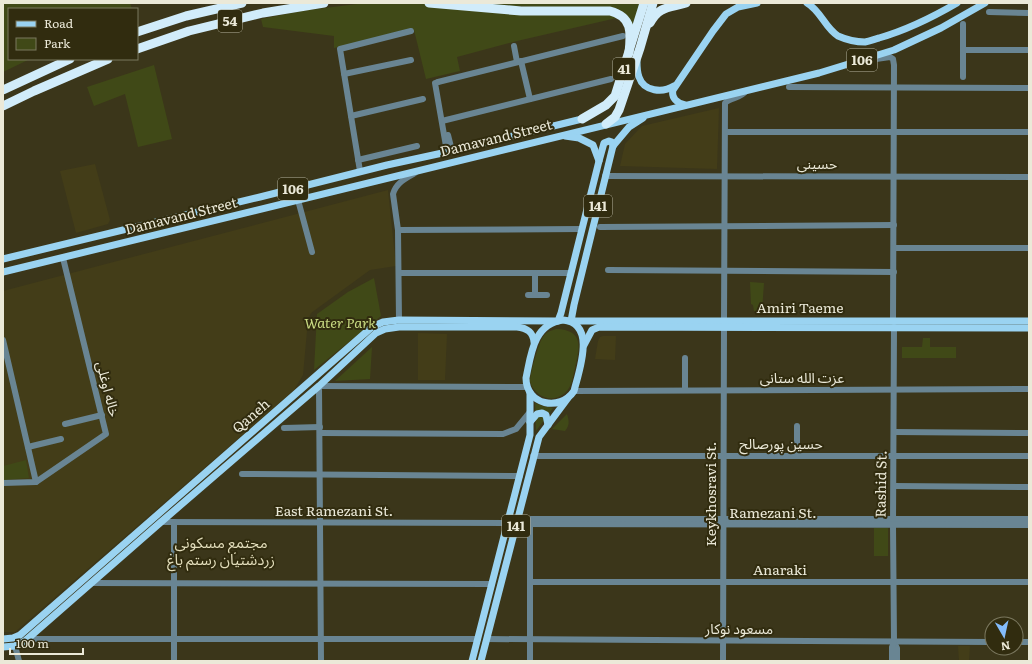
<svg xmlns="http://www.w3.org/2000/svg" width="1032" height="664" font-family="Literata,'Noto Sans Arabic',serif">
  <rect width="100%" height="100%" fill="#3b361a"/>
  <g fill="#433d18">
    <polygon points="719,108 717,169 620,166 625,144 642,126"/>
    <polygon points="95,164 110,220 108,224 76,233 60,171"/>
    <polygon points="388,190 396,266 370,270 311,313 308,320 303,375 294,390 15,632 3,632 3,291"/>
    <polygon points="418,333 447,334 445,380 418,380"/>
    <polygon points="603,336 616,336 615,360 595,359 598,341 600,337"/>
    <polygon points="958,646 970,646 969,661 959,661"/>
  </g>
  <g fill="#404917">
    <polygon points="3,3 130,3 132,9 9,9 9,59 30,59 3,72"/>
    <polygon points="365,3 409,3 600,11 621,17 517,41 457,57 460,71 426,79 414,30 334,48 334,36 263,27 261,19 301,11"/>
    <polygon points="453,3 642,3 632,39 626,17 574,9"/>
    <polygon points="154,65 172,139 138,147 125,94 94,106 87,87"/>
    <polygon points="374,278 381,316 314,370 317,314 348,292"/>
    <polygon points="750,282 764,283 762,311 754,311 753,305 751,304"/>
    <path d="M 556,329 C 584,330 580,347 575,368 C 572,381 571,394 555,398 C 550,399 545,398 540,395 C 536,392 531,387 530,381 C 530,374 539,342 543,337 C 546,332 550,331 556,329 Z"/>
    <polygon points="923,338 930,338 930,347 956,347 956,358 902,358 902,347 922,347"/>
    <polygon points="372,347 370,379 335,381"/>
    <polygon points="535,403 543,406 553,408 536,431"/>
    <path d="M 567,414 C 569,421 570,425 565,431 L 552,429 Z"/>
    <polygon points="26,460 29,478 3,480 3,466"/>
    <rect x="874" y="528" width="14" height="28"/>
  </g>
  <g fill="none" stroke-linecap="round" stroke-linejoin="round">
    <g stroke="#698593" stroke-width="6">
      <polyline points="989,12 1029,13"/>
      <polyline points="963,24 963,77"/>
      <polyline points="514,46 517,62"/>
      <polyline points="963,50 1029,50"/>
      <polyline points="869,60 890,57 893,59 894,65 893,321"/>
      <polyline points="521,61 530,99"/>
      <polyline points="344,74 411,60"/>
      <polyline points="438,82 623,36"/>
      <polyline points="438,82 435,83 447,152"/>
      <polyline points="789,87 1029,88"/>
      <polyline points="351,116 423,99"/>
      <polyline points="442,121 611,79"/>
      <polyline points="725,132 1029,132"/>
      <polyline points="448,135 452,151"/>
      <polyline points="358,160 417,146"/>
      <polyline points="360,171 340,49 411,31"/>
      <polyline points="605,176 1029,177"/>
      <polyline points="298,200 312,252"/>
      <polyline points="600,227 894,225"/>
      <polyline points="398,230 582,229"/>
      <polyline points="894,248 1029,248"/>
      <polyline points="608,270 894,272"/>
      <polyline points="399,273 571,273"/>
      <polyline points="528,295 535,295 535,273"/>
      <polyline points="535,295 547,295"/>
      <path d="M 399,320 L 398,230 L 393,194 C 396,183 406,178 415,173"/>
      <path d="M 724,321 L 725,103 C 731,97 740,99 746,91"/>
      <polyline points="894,327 893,525 894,642 897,648 897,661"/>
      <polyline points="3,340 36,482"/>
      <polyline points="685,358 685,390"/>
      <polyline points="319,386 321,661"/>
      <polyline points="319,386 527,387"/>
      <polyline points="574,391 1029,389"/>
      <polyline points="65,424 102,415"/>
      <polyline points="797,426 797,456"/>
      <polyline points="284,428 320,427"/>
      <polyline points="894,432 1029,433"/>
      <polyline points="320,433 503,434 516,429 530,412"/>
      <polyline points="28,447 61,439"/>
      <polyline points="533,456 1029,456"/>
      <polyline points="242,474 520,476"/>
      <polyline points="3,483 36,482 106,434 63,258"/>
      <polyline points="894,486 1029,487"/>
      <polyline points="518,519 1029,519"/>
      <polyline points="161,522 508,523"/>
      <polyline points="517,524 1029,525"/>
      <polyline points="530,582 1029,582"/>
      <polyline points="91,583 492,584"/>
      <polyline points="27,639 478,639"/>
      <polyline points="487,639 992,642"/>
      <polyline points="1016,642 1029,642"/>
      <polyline points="15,646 19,661"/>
      <polyline points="174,661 174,522"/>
      <polyline points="530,661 530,521"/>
      <polyline points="723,661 724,327"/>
      <polyline points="892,661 892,647 894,642"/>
    </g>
    <g stroke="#9ad3f1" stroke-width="7">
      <path d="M 807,3 C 821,11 825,28 838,36 C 847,40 855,42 865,42 C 870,41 875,39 879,38 C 907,30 933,17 957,3"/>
      <path d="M 637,61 C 637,67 637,72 639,77 C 644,92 663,93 674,86"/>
      <path d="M 685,105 C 677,103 671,98 673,90 L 713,31 L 726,14 L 738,7 L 757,3"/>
      <polyline points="643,118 629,127 613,146 574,305 571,321 1029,321"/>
      <polyline points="599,161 604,143 609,141 612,142 613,146"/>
      <polyline points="3,259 260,197 387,165 447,152 582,119"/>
      <polyline points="3,272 819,73 894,50 941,28 985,3"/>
      <path d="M 563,320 C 597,323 579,371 574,391 C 560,412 526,405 526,378 C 531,355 533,324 563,320 Z"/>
      <polyline points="584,345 592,330 599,327 1029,328"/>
      <polyline points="530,422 537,414 542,413 546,415 548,425"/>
      <polyline points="3,639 13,638 20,635 372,327 383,322 399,320 558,321 561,313 599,161 593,145 579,138 565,136"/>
      <path d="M 3,647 L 15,646 L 25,641 L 161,522 L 319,386 L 376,333 L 385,329 L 399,327 L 517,327 C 527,328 533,332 534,342"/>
      <polyline points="472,661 530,435 530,393"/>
      <polyline points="481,661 539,437 568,398"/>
    </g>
    <g stroke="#d1ecfa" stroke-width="9">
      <path d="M 429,3 L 521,11 L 610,11 C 633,17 631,33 629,53"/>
      <path d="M 650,23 C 659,6 669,8 686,3"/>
      <polyline points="137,32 186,16 242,3"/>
      <polyline points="137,49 189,31 263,13 324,3"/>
      <polyline points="3,90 70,59"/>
      <polyline points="3,106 34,91 108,59"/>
      <polyline points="582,119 606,105 615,96 644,3"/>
      <polyline points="606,124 615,117 619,110 640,48 653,3"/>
    </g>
  </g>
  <g text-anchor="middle" stroke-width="4" stroke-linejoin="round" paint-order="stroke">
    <g fill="#312c0f" stroke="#b3b09c" stroke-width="1">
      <rect x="218" y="10" width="24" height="22" rx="3"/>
      <rect x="847" y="49" width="30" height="22" rx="3"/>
      <rect x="613" y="58" width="22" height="22" rx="3"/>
      <rect x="278" y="178" width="30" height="22" rx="3"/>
      <rect x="584" y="195" width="28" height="22" rx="3"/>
      <rect x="502" y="515" width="28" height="22" rx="3"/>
    </g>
    <g font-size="13" font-weight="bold" fill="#ebe9d8">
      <text x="230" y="26">54</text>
      <text x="862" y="65">106</text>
      <text x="624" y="74">41</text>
      <text x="293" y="194">106</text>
      <text x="598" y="211">141</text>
      <text x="516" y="531">141</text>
    </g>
    <g font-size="14" fill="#ebe9d8" stroke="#312c0f">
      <text transform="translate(496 138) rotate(-14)" y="5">Damavand Street</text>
      <text x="817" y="169">حسینی</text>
      <text transform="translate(181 216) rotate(-14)" y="5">Damavand Street</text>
      <text x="800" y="313">Amiri Taeme</text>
      <text x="802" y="383">عزت الله ستانی</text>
      <text transform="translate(108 389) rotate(76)" y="5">خاله اوغلی</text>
      <text transform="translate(251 416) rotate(-41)" y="5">Qaneh</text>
      <text x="781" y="449">حسین پورصالح</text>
      <text transform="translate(881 484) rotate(-89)" y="5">Rashid St.</text>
      <text transform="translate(711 494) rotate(-90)" y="5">Keykhosravi St.</text>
      <text x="334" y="516">East Ramezani St.</text>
      <text x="773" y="518">Ramezani St.</text>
      <text x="780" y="575">Anaraki</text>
      <text x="739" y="634">مسعود نوکار</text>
    </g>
    <g font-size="14" font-style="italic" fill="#c8da82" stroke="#312c0f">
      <text x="340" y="328">Water Park</text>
    </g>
    <g font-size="15" fill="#e2ddbb" stroke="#312c0f">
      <text x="221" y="548">مجتمع مسکونی<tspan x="221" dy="17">زردشتیان رستم باغ</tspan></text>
    </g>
  </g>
  <rect width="1032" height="664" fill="none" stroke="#ebe9d8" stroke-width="8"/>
  <rect x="8" y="8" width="130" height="52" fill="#312c0f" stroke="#7b785f"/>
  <rect x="16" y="21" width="20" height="6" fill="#9ad3f1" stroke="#7b785f"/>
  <text x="44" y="28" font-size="12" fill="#ebe9d8">Road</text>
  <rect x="16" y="38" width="20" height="12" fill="#404917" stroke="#7b785f"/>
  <text x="44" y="48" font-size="12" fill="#ebe9d8">Park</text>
  <g transform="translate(1004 636) rotate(171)"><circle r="19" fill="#312c0f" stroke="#7b785f"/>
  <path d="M0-3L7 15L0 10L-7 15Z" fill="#83bcfb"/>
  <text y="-6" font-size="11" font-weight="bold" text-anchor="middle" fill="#ebe9d8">N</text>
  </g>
  <path d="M10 648v6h73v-6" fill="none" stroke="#ebe9d8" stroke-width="2"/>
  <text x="16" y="648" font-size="12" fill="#ebe9d8" stroke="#312c0f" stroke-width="3" paint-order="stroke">100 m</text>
</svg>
